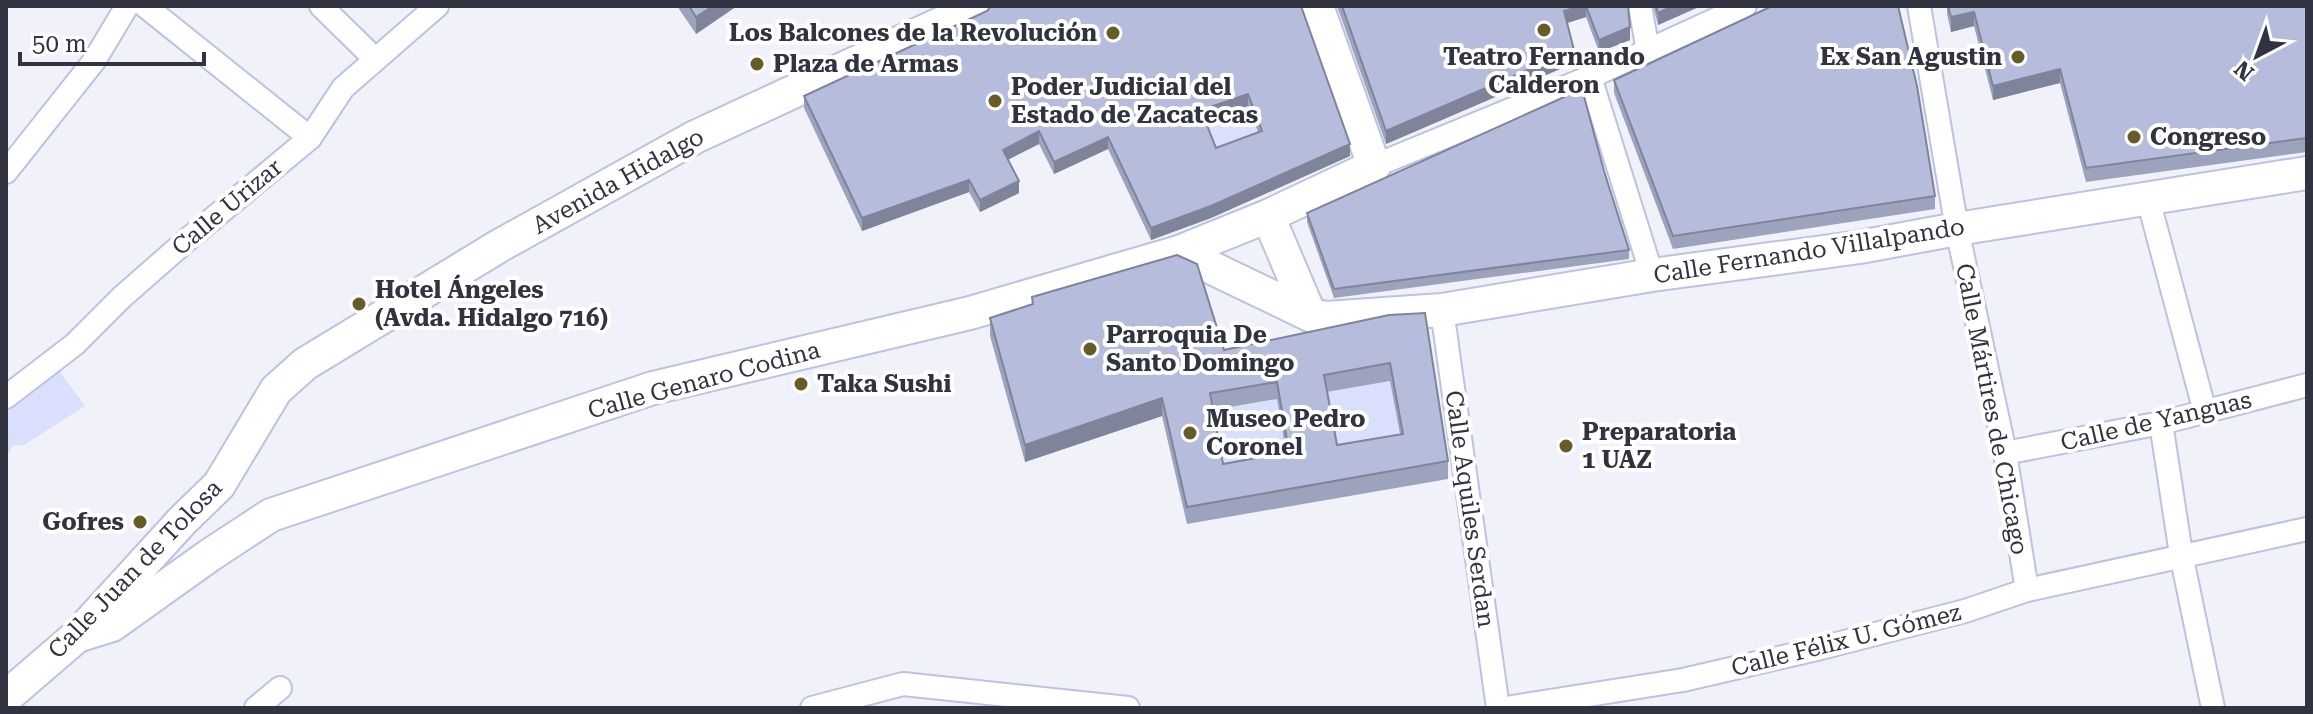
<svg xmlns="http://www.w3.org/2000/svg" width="2313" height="714" font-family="'Roboto Serif',serif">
  <rect width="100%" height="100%" fill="#f1f2f9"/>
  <g fill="#d9dffc">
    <polygon points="1248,106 1255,124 1275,144 1216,160 1201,122"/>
    <polygon points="49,357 85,406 24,445 14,445 6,456 6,392"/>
    <polygon points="1390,381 1403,451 1337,463 1324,393"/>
    <polygon points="1277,399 1289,470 1223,482 1210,411"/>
  </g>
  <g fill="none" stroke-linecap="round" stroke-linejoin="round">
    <g stroke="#bcc2e2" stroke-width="26">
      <g id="street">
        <polyline points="145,6 310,138"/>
        <polyline points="321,6 374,58"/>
        <polyline points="1640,6 1648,51"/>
        <polyline points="1919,6 1957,229 2005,453 2027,590"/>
        <polyline points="1590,77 1652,275"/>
        <polyline points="1374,166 1590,77 1745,6"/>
        <polyline points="6,172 94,61 127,6"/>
        <polyline points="2148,199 2205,412"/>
        <polyline points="1442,310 1498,708"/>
        <polyline points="6,397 75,344 122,297 187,240 310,138 343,88 437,6"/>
        <polyline points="2161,423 2181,554 2213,708"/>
        <polyline points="2005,453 2161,423 2307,385"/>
        <polyline points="256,708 280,688"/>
        <polyline points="812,708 903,684 1128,708"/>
        <polyline points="1506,708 1683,680 1821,648 1965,611 2027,590 2307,529"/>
      </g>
    </g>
    <g stroke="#bcc2e2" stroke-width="36">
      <g id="secondary">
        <polyline points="1268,216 1310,315"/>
        <polyline points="1179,252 1268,216 1374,166 1317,6"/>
        <polyline points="77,636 112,625 210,555 271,515 653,388 970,313 1179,252 1310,315 1326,318 1442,310 1652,275 1860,247 1957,229 2307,173"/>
        <polyline points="6,697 77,636 182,521 219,485 276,390 305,364 499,246 695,137 979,6"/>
      </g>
    </g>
    <use href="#street" stroke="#fff" stroke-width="22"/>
    <use href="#secondary" stroke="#fff" stroke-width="32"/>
  </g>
  <g fill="#9da2bd" fill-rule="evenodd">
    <polygon points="677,6 737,6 696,34"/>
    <path d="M 1301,6 L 1350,156 L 1211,218 L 1151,240 L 1108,149 L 1054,174 L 1039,144 L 1008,160 L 1019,193 L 980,212 L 969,192 L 862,231 L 804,108 L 804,96 ZM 1248,106 L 1258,132 L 1216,148 L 1205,121 Z"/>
    <polygon points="1337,6 1628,6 1630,40 1599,52 1586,17 1567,23 1574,63 1386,144"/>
    <polygon points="1653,6 1701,6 1658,25"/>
    <polygon points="1947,6 2307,6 2307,152 2086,182 2060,83 1993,100 1974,26 1951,32 1947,14"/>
    <polygon points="1614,80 1935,196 1935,209 1673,249 1614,93"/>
    <polygon points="1307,213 1629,250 1629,259 1334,298 1307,222"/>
    <path d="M 1389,315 L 1448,461 L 1448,479 L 1187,524 L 1162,416 L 1025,462 L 990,336 L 990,318 L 1224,350 ZM 1390,381 L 1400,434 L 1337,445 L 1327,392 ZM 1277,399 L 1286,453 L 1223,464 L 1213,410 Z"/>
  </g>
  <g fill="#7f849a">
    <polygon points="713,6 737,6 696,34 696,17"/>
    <polygon points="1581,6 1586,6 1586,17 1564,24 1564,11"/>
    <polygon points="1673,6 1701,6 1658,25 1658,13"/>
    <polygon points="1974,12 1974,26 1951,32 1951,17"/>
    <polygon points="1630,27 1630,40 1599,52 1599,40"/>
    <polygon points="1574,50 1574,63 1386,144 1386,131"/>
    <polygon points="2060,69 2060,83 1993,100 1993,86"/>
    <polygon points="1248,94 1248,106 1201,122 1201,110"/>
    <polygon points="1039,131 1039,144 1003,162 1003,150"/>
    <polygon points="1108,137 1108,149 1054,174 1054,162"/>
    <polygon points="1350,144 1350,156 1211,218 1151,240 1151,228"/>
    <polygon points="969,180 969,192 862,231 862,218"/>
    <polygon points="1019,181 1019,193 980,212 980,200"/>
    <polygon points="1162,398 1162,416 1025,462 1025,445"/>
  </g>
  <g fill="#b6bcdc" stroke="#7f849a" stroke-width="2" fill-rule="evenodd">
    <polygon points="689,6 713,6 696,17"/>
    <path d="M 991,6 L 1301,6 L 1350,144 L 1211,206 L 1151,228 L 1108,137 L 1054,162 L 1039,131 L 1003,150 L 1019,181 L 980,200 L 969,180 L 862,218 L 804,96 L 987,11 ZM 1248,94 L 1262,131 L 1216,148 L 1201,110 Z"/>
    <polygon points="1342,6 1581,6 1564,11 1574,50 1386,131"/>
    <polygon points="1586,6 1628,6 1630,27 1599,40"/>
    <polygon points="1656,6 1673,6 1658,13"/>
    <polygon points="1772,6 1898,6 1917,86 1935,196 1673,236 1614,80"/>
    <polygon points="1948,6 2307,6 2307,138 2086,168 2060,69 1993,86 1974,12 1951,17"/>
    <polygon points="1582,89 1604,171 1629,250 1334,289 1307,213"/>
    <path d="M 1177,255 L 1197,264 L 1224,350 L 1389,315 L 1425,313 L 1448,461 L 1187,507 L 1162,398 L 1025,445 L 990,318 L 1033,304 L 1032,297 ZM 1390,363 L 1403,434 L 1337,445 L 1324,375 ZM 1277,382 L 1289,452 L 1223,464 L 1210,393 Z"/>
  </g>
  <g fill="#675b28" stroke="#fff" stroke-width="3">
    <circle cx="1544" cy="30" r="8"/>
    <circle cx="1113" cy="33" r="8"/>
    <circle cx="2018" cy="57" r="8"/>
    <circle cx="757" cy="64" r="8"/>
    <circle cx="995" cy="101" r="8"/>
    <circle cx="2134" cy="137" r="8"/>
    <circle cx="359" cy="304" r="8"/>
    <circle cx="1090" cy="349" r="8"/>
    <circle cx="801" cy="384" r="8"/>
    <circle cx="1190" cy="433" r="8"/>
    <circle cx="1566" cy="446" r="8"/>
    <circle cx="140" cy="522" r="8"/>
  </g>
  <g text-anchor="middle" stroke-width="8" stroke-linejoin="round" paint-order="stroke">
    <g font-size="24" font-weight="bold" fill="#313340" stroke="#fff" text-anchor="start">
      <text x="1097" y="41" text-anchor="end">Los Balcones de la Revolución</text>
      <text x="1544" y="65" text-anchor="middle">Teatro Fernando<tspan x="1544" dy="28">Calderon</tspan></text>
      <text x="2002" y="65" text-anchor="end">Ex San Agustin</text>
      <text x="773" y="72">Plaza de Armas</text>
      <text x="1011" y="95">Poder Judicial del<tspan x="1011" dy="28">Estado de Zacatecas</tspan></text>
      <text x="2150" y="145">Congreso</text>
      <text x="375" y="298">Hotel Ángeles<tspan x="375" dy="28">(Avda. Hidalgo 716)</tspan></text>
      <text x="1106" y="343">Parroquia De<tspan x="1106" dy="28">Santo Domingo</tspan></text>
      <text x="817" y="392">Taka Sushi</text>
      <text x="1206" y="427">Museo Pedro<tspan x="1206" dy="28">Coronel</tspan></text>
      <text x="1582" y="440">Preparatoria<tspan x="1582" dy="28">1 UAZ</tspan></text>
      <text x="124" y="530" text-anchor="end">Gofres</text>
    </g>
    <g font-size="24" fill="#313340" stroke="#fff">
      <text transform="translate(618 181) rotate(-29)" y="8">Avenida Hidalgo</text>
      <text transform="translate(227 207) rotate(-40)" y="8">Calle Urizar</text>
      <text transform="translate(1809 251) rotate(-9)" y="8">Calle Fernando Villalpando</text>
      <text transform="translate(704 380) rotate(-15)" y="8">Calle Genaro Codina</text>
      <text transform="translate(1992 409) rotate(79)" y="8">Calle Mártires de Chicago</text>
      <text transform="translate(2156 421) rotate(-13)" y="8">Calle de Yanguas</text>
      <text transform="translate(1470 509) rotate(82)" y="8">Calle Aquiles Serdan</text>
      <text transform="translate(135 569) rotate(-46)" y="8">Calle Juan de Tolosa</text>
      <text transform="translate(1846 640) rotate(-14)" y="8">Calle Félix U. Gómez</text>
    </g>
  </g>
  <rect width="2313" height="714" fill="none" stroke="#313340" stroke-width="16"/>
  <g transform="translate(2257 56) rotate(221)" stroke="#ffffff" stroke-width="6" paint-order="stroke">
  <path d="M0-6L14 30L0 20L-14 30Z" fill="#313340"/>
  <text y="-12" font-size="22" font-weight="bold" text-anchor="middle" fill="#313340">N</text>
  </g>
  <path d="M20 52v12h184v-12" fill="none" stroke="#313340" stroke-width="4"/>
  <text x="32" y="52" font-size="24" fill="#313340" stroke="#ffffff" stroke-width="6" paint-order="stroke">50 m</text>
</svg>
